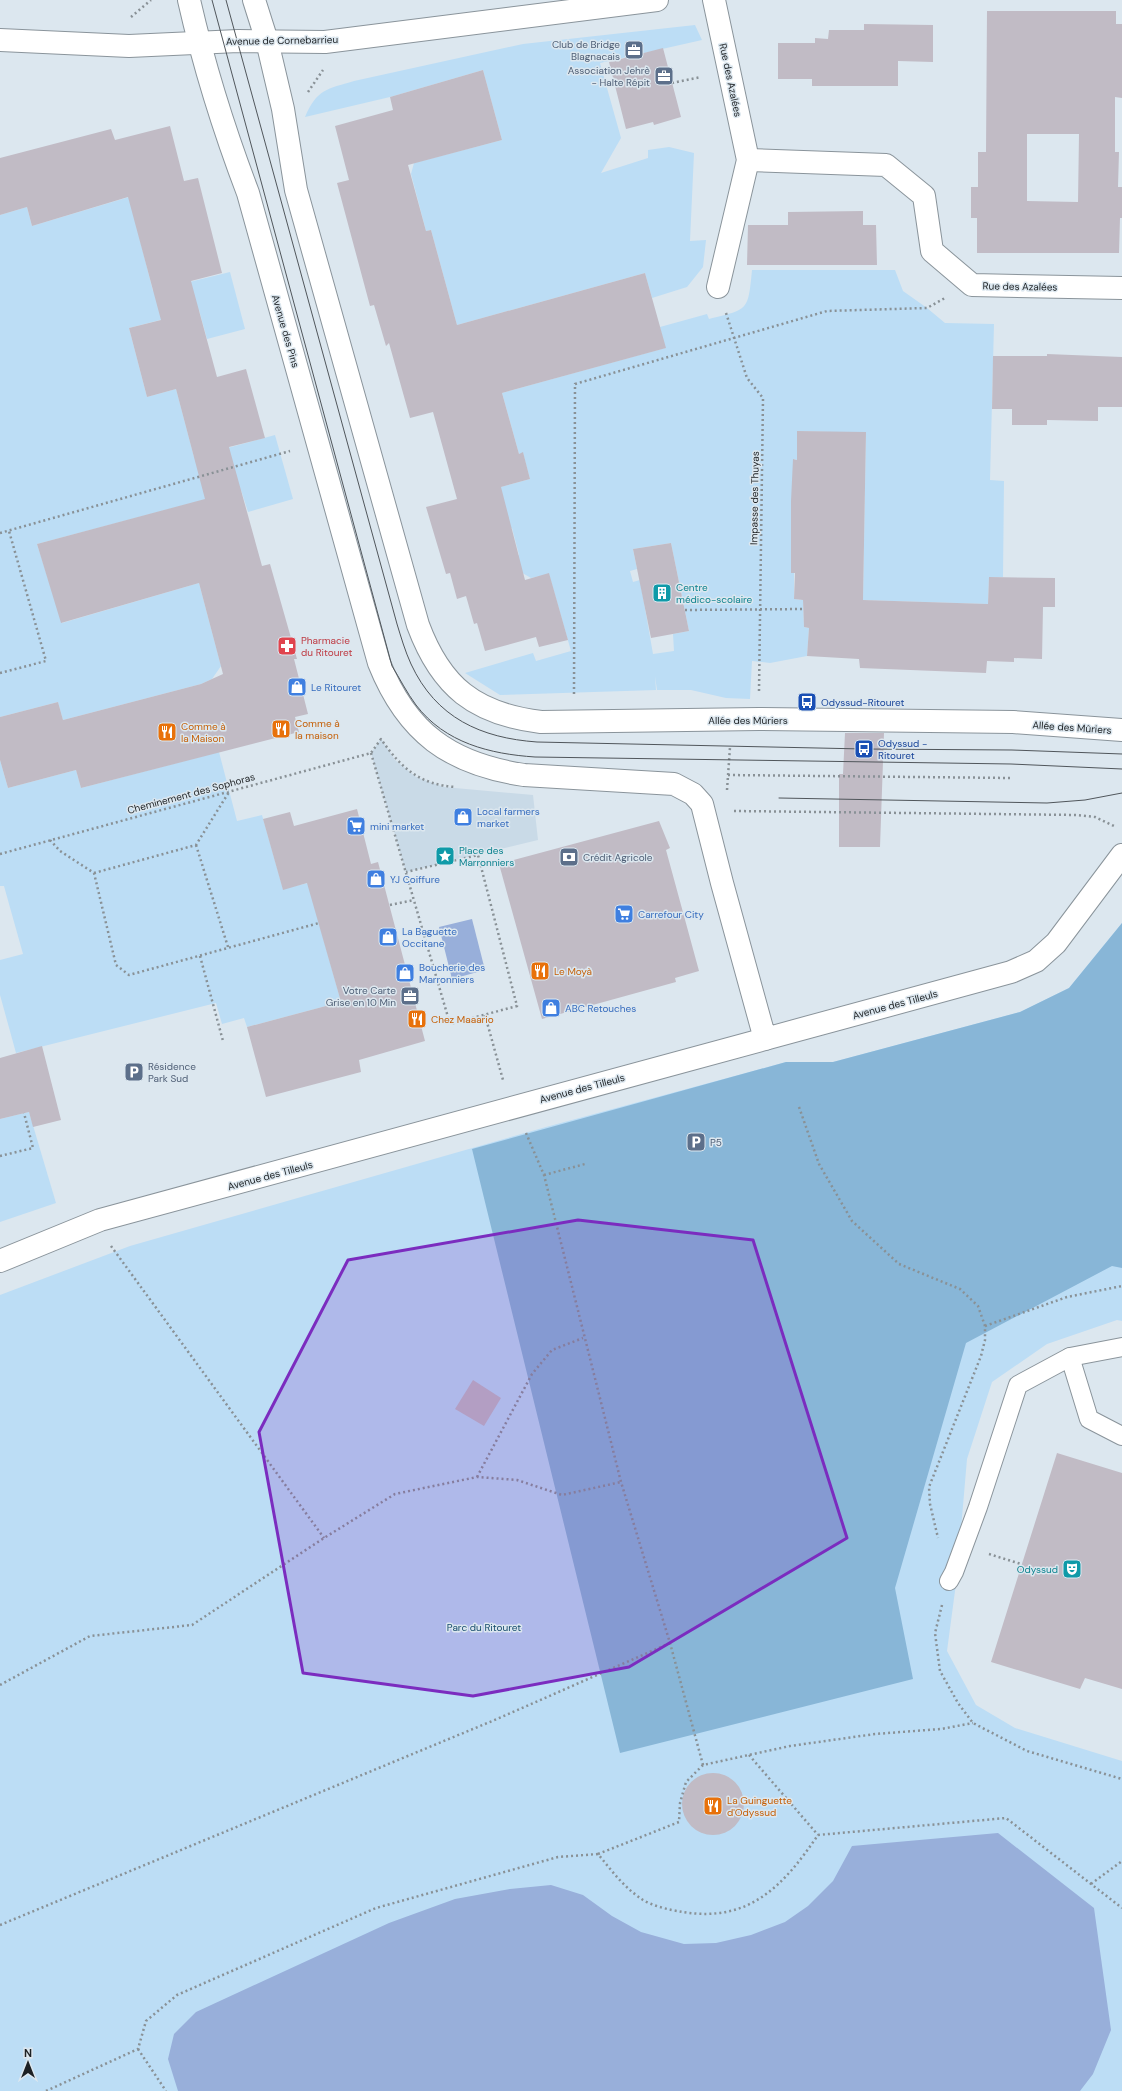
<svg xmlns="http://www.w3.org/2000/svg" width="1122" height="2091" font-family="'DM Sans',sans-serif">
<rect width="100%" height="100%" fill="#dce7ef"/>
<!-- built -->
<polygon fill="#c9dae7" points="381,739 395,760 416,777 444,787 533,795 538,840 406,872 371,753"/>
<!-- green -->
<g fill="#bcddf5" fill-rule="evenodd">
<path d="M 695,25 L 702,40 L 600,63 L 621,138 L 601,173 L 648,158 L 648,150 L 669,147 L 694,153 L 690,241 L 706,240 L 703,267 L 687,287 L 652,298 L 645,273 L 457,325 L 431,230 L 426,231 L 411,174 L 414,163 L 502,140 L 483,70 L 390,97 L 305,117 C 317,89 327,89 354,81 L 523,44 Z"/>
<polygon points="129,197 153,291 230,272 245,329 207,339 199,310 129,328 147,397 176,389 194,457 275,435 293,499 248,512 241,490 37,544 62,623 199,583 221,666 212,679 201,684 63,720 58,702 0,717 0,215 27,207 32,226"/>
<path d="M 752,270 L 895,270 L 903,291 L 927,308 L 945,323 L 994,324 L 990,480 L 1004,481 L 1003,577 L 989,577 L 988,604 L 863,600 L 866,433 L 797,431 L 797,460 L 794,459 L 794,599 L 803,600 L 804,627 L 809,628 L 807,656 L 770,663 L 752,661 L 750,699 L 726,698 L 691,690 L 657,690 L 655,676 L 656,690 L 500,695 L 465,673 L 533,653 L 536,661 L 571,651 L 549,574 L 531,578 L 519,571 L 515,557 L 519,555 L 512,528 L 508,529 L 497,488 L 530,479 L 523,453 L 519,454 L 502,393 L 665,348 L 660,327 L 707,314 L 709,319 C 749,309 748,311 752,270 ZM 671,543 L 689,631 L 673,634 L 674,651 L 653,654 L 640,580 L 633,582 L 630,571 L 637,569 L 633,549 Z"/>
<polygon points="219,752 237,821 262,815 283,889 308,883 341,1002 247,1027 244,1018 222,1024 216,1003 16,1053 0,995 0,960 23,954 4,886 0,886 0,760 8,788 76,770 81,788"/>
<polygon points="1122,923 1122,1321 1117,1320 1047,1344 992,1382 967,1459 957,1576 947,1651 976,1705 1015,1728 1122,1761 1122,2091 0,2091 0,1295 130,1246 546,1127 786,1062 833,1062 1020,1012 1069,988"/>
<polygon points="29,1112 56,1203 0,1222 0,1119"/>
</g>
<!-- forest -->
<polygon fill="#88b6d7" points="1122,923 1122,1268 1112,1266 966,1343 895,1588 913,1679 620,1753 472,1149 786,1062 833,1062 1020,1012 1069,988"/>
<!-- water -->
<g fill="#98afda">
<polygon points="472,919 485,970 452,979 439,927"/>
<polygon points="998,1833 1094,1908 1111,2030 1093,2074 1080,2091 178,2091 168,2059 174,2034 196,2012 389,1923 455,1899 510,1889 551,1885 583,1895 612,1916 641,1932 684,1944 716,1943 751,1935 785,1922 808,1906 833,1881 852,1846"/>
</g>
<!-- building -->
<g fill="#c1bbc5" fill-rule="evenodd">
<path d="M 987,11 L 1116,11 L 1116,24 L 1122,24 L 1122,98 L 1115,97 L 1115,152 L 1119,152 L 1118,187 L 1122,187 L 1122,218 L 1120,218 L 1119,253 L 977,253 L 977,218 L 971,218 L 971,187 L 978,187 L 978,152 L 986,152 ZM 1027,134 L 1079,134 L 1078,202 L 1027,201 Z"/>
<polygon points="864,24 933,25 933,62 898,61 898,86 812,86 812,79 778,79 778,43 815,43 815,38 828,39 829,30 864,30"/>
<polygon points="663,48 681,117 654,125 653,122 626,129 609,62"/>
<polygon points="483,70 502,140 408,165 426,231 431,230 457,325 645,273 666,348 502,393 519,454 523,452 530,479 501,487 525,580 549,573 568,640 539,647 536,637 485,651 477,623 474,624 466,596 457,599 450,573 446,574 426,507 457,499 433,412 410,418 389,343 386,346 374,305 370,306 337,183 349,180 335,126 393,110 390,97"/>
<polygon points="170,126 184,181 198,178 222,273 191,281 217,377 246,369 265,438 229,447 262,566 270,564 297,659 294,659 308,714 295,717 299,732 81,788 76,770 8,788 0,760 0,717 58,702 63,720 201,684 223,674 199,583 61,623 37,544 205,499 176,389 147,397 129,328 161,320 128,197 32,226 27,207 0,215 0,158 111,129 115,140"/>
<polygon points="863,211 863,225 876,225 877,265 747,265 748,225 788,225 788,212"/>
<polygon points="1047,354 1122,357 1122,407 1098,407 1098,421 1047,420 1047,425 1012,425 1012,409 992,409 993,356 1047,356"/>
<polygon points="797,431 866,432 863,600 988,604 989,577 1055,578 1055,607 1043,607 1042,659 1014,658 1014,662 987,661 986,673 860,668 859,659 807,656 809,628 804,627 803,600 794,599 795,573 791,573 791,501 793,459 797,460"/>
<polygon points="671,543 689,631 651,638 633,549"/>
<polygon points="845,733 884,733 880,847 839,847 839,774 843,774"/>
<polygon points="357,809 371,864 378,862 425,1041 359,1060 361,1072 266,1097 247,1027 341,1002 307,883 283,890 263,819 290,812 294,826"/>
<polygon points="659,821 670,848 666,850 699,971 675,978 676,982 542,1019 499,864"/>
<polygon points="42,1046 61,1120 33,1127 29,1112 0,1119 0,1058"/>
<polygon points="473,1380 501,1398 484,1426 455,1409"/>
<polygon points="1057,1453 1122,1473 1122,1689 1085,1678 1080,1689 991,1662"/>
<circle cx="713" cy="1804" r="31"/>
</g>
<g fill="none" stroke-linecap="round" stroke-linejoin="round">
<defs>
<g id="lane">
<polyline points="1070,1357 1089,1419 1122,1436"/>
<polyline points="949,1581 954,1572 978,1507 1018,1385 1070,1357 1122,1347"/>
</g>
<g id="street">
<polyline points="714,0 748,160 718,287"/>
<polyline points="748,160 886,165 924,196 932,251 972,285 1122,288"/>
<polyline points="0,1261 100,1220 765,1039"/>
</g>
<g id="secondary">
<path d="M 189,0 C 204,66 224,130 248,193 L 379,663 C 407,733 450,764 524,775 L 674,784 L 693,794 L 702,804 L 722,883 L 765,1039 L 1011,972 L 1036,961 L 1056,943 L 1122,855"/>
<path d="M 254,0 L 267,41 L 283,109 L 296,190 L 418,625 C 441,687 475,714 541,722 L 759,719 L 1013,722 L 1122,730"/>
<polyline points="0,40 129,46 238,41 325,42 657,0"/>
</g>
</defs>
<!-- lane casing -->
<use href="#lane" stroke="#8a949b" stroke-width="20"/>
<!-- street casing -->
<use href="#street" stroke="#8a949b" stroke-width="24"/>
<!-- secondary casing -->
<use href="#secondary" stroke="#8a949b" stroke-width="24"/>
<!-- path -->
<g stroke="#899196" stroke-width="2.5" stroke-dasharray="2 3" stroke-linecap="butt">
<polyline points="131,17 151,0"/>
<polyline points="672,83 701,77"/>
<polyline points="308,92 323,70"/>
<polyline points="726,313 747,378 763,398 759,691"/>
<polyline points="0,533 290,451"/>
<polyline points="685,610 804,609"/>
<polyline points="0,673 46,661 9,531"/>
<polyline points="574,694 575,384 827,311 927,308 945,298"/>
<polyline points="371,753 450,1024 517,1006 478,855 406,872"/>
<polyline points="728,775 1011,778"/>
<polyline points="727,790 730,747"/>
<polyline points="734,811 1077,815 1095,817 1116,827"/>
<polyline points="50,840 60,851 94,873 116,965 129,975 319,923"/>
<polyline points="196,845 228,947"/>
<path d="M 0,854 L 371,753 L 381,739 C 401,768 420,785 456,787"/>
<polyline points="94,873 196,845 229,792"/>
<polyline points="390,905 414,900"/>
<polyline points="200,956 223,1041"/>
<polyline points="485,1015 503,1080"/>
<polyline points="799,1107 819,1164 852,1221 899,1264 960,1289 978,1306 985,1326 985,1340 981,1356 929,1487 930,1504 938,1538"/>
<polyline points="526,1133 544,1175 621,1482 670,1643 703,1765"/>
<polyline points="0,1156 33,1148 24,1113"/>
<polyline points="544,1175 585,1164"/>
<polyline points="111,1246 324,1538"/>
<polyline points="985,1326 1067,1297 1122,1286"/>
<polyline points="477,1477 532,1374 552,1350 583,1338"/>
<polyline points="989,1554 1021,1564"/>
<polyline points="942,1605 935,1633 940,1671 958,1703 973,1723 1027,1751 1122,1779"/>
<polyline points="0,1685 90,1636 192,1625 324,1538 395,1494 477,1477 517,1480 562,1495 621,1482"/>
<polyline points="749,1755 818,1835"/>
<polyline points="598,1854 679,1822 680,1803 686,1782 703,1765 790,1746 875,1734 941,1729 973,1723"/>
<polyline points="1091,1884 1122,1861"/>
<polyline points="0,1925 497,1719 670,1643"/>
<polyline points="138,2049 166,2091"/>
<path d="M 46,2091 L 138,2049 L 146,2021 L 177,1995 L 376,1908 L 558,1857 L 598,1854 C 611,1870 623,1886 640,1898 C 651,1906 670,1910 683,1912 C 750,1923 784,1885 818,1835 L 1006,1818 L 1122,1908"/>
</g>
<!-- lane -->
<use href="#lane" stroke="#fff" stroke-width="18"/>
<!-- street -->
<use href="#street" stroke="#fff" stroke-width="22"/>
<!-- secondary -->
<use href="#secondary" stroke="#fff" stroke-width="22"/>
<!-- tram -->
<g stroke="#50565b" stroke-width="1">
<path d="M 212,0 L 392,666 C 400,679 407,693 416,705 C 445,743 490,754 535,757 L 1011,764 L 1122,769"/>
<path d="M 226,0 L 397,624 C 401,637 405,651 411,664 C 436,718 481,738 537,742 L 864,749 L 1012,750 L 1122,754"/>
<polyline points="779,798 1047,803 1085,800 1122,793"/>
</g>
</g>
<!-- marked area -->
<path fill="#7b2cbf" fill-opacity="0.2" stroke="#7b2cbf" stroke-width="3" stroke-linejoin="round" d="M 578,1220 L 753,1240 L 847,1538 L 629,1667 L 473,1696 L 303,1673 L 259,1432 L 348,1260 Z"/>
<!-- icons -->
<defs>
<symbol id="office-square" viewBox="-11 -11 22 22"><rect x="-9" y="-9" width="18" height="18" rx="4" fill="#5c6f8a" stroke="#dce7ef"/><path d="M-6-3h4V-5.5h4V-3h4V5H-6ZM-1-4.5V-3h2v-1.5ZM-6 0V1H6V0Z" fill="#fff"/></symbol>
<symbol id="building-square" viewBox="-11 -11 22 22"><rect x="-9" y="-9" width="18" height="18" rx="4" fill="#0f9aa8" stroke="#dce7ef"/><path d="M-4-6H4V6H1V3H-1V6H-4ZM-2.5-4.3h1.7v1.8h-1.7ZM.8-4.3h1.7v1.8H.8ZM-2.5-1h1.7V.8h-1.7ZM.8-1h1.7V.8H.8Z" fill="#fff"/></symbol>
<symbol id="pharmacy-square" viewBox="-11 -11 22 22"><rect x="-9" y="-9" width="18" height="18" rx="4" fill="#e0444e" stroke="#dce7ef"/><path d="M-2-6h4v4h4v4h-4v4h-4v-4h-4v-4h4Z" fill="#fff"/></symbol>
<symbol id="shop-square" viewBox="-11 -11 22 22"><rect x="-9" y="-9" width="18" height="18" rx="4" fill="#3f7fe0" stroke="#dce7ef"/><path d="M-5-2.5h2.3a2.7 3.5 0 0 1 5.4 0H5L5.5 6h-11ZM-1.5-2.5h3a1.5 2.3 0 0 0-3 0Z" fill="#fff"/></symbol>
<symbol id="bus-square" viewBox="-11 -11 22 22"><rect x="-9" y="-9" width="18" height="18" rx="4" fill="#1a4fb4" stroke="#dce7ef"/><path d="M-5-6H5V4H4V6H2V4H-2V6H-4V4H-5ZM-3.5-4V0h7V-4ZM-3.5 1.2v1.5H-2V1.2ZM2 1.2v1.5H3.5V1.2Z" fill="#fff"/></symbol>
<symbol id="restaurant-square" viewBox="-11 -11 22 22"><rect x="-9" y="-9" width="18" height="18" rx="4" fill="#e8710a" stroke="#dce7ef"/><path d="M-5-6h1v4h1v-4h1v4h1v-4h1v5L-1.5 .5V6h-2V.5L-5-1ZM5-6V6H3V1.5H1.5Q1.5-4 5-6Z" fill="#fff"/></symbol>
<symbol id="supermarket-square" viewBox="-11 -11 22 22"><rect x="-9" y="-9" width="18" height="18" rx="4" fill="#3f7fe0" stroke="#dce7ef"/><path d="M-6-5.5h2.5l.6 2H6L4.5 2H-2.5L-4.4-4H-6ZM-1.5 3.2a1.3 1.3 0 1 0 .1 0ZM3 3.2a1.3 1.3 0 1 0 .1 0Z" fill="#fff"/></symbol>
<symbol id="sight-square" viewBox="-11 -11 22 22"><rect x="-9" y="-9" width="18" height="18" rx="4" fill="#0f9aa8" stroke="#dce7ef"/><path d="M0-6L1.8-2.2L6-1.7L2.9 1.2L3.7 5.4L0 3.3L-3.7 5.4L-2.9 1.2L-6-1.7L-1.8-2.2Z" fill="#fff"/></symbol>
<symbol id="bank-square" viewBox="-11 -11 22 22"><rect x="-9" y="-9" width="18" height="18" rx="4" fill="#5c6f8a" stroke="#dce7ef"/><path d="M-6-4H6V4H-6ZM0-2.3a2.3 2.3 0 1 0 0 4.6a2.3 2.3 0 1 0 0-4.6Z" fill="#fff"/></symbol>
<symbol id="parking-square" viewBox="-11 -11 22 22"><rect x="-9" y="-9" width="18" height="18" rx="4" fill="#5c6f8a" stroke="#dce7ef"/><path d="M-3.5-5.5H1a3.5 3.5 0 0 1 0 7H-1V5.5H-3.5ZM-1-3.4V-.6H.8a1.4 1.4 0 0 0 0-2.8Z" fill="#fff"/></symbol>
<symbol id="theatre-square" viewBox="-11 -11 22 22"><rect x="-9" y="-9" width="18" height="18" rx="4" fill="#0f9aa8" stroke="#dce7ef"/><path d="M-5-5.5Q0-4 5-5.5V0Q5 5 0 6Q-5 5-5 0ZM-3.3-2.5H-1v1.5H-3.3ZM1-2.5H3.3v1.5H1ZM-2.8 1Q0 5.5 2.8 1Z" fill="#fff"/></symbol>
</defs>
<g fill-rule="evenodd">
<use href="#office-square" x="623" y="39" width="22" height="22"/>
<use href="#office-square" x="653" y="65" width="22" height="22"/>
<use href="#building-square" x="651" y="582" width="22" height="22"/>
<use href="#pharmacy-square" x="276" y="635" width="22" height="22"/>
<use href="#shop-square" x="286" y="676" width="22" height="22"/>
<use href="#bus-square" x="796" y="691" width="22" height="22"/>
<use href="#restaurant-square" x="270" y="718" width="22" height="22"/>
<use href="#restaurant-square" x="156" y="721" width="22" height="22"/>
<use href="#bus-square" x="853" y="738" width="22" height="22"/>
<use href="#shop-square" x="452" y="806" width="22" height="22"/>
<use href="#supermarket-square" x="345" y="815" width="22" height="22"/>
<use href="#sight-square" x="434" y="845" width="22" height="22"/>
<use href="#bank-square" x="558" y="846" width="22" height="22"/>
<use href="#shop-square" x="365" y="868" width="22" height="22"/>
<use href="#supermarket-square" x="613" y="903" width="22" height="22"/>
<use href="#shop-square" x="377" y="926" width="22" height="22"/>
<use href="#restaurant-square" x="529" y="960" width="22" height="22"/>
<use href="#shop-square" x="394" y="962" width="22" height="22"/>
<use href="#office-square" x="399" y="985" width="22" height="22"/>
<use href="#shop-square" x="540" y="997" width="22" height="22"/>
<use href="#restaurant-square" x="406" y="1008" width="22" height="22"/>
<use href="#parking-square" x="123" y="1061" width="22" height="22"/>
<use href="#parking-square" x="685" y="1131" width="22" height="22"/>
<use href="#theatre-square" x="1061" y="1558" width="22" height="22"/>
<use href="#restaurant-square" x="702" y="1795" width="22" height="22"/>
</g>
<g text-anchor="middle" stroke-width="3" stroke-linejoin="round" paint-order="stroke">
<!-- street labels -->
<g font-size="10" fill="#1d2124" stroke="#dce7ef">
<text transform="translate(282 40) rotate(-1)" y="4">Avenue de Cornebarrieu</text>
<text transform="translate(731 80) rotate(78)" y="4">Rue des Azalées</text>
<text transform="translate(1020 286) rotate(1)" y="4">Rue des Azalées</text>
<text transform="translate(286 331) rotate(74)" y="4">Avenue des Pins</text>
<text transform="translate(754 498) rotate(-89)" y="4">Impasse des Thuyas</text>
<text x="748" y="724">Allée des Mûriers</text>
<text transform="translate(1072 727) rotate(4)" y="4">Allée des Mûriers</text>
<text transform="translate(191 793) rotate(-15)" y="4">Cheminement des Sophoras</text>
<text transform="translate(895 1004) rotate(-15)" y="4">Avenue des Tilleuls</text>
<text transform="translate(582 1088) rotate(-15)" y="4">Avenue des Tilleuls</text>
<text transform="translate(270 1175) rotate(-15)" y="4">Avenue des Tilleuls</text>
</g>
<!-- service labels -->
<g font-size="10" fill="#4e5e75" stroke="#dce7ef" text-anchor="end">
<text x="620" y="48">Club de Bridge<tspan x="620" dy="12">Blagnacais</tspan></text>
<text x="650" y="74">Association Jehrè<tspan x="650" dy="12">- Halte Répit</tspan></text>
<text x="583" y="861" text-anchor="start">Crédit Agricole</text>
<text x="396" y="994">Votre Carte<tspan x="396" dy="12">Grise en 10 Min</tspan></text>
<text x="148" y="1070" text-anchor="start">Résidence<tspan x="148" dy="12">Park Sud</tspan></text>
<text x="710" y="1146" text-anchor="start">P5</text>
</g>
<!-- culture labels -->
<g font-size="10" fill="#0d838f" stroke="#dce7ef" text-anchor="start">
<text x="676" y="591">Centre<tspan x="676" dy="12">médico-scolaire</tspan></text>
<text x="459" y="854">Place des<tspan x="459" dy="12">Marronniers</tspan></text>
<text x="1058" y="1573" text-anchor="end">Odyssud</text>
</g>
<!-- health labels -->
<g font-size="10" fill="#be3a42" stroke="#dce7ef" text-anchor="start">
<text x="301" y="644">Pharmacie<tspan x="301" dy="12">du Ritouret</tspan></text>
</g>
<!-- shop labels -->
<g font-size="10" fill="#366cbe" stroke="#dce7ef" text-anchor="start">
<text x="311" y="691">Le Ritouret</text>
<text x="477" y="815">Local farmers<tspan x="477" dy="12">market</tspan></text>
<text x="370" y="830">mini market</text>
<text x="390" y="883">YJ Coiffure</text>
<text x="638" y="918">Carrefour City</text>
<text x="402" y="935">La Baguette<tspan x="402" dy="12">Occitane</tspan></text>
<text x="419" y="971">Boucherie des<tspan x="419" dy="12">Marronniers</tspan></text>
<text x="565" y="1012">ABC Retouches</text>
</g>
<!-- transit labels -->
<g font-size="10" fill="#164399" stroke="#dce7ef" text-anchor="start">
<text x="821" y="706">Odyssud-Ritouret</text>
<text x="878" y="747">Odyssud -<tspan x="878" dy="12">Ritouret</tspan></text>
</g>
<!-- food labels -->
<g font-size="10" fill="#c56008" stroke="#dce7ef" text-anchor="start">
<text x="295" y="727">Comme à<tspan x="295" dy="12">la maison</tspan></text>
<text x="181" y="730">Comme à<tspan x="181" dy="12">la Maison</tspan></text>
<text x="554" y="975">Le Moyà</text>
<text x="431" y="1023">Chez Maaario</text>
<text x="727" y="1804">La Guinguette<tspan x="727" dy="12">d'Odyssud</tspan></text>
</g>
<!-- park labels -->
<g font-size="10" fill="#154b6c" stroke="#dce7ef">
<text x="484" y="1631">Parc du Ritouret</text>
</g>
</g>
<!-- north arrow -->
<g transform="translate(28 2063)" stroke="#dce7ef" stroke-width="3" paint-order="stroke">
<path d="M0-3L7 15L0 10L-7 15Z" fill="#1d2124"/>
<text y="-6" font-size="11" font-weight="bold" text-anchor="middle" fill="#1d2124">N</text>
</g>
</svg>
